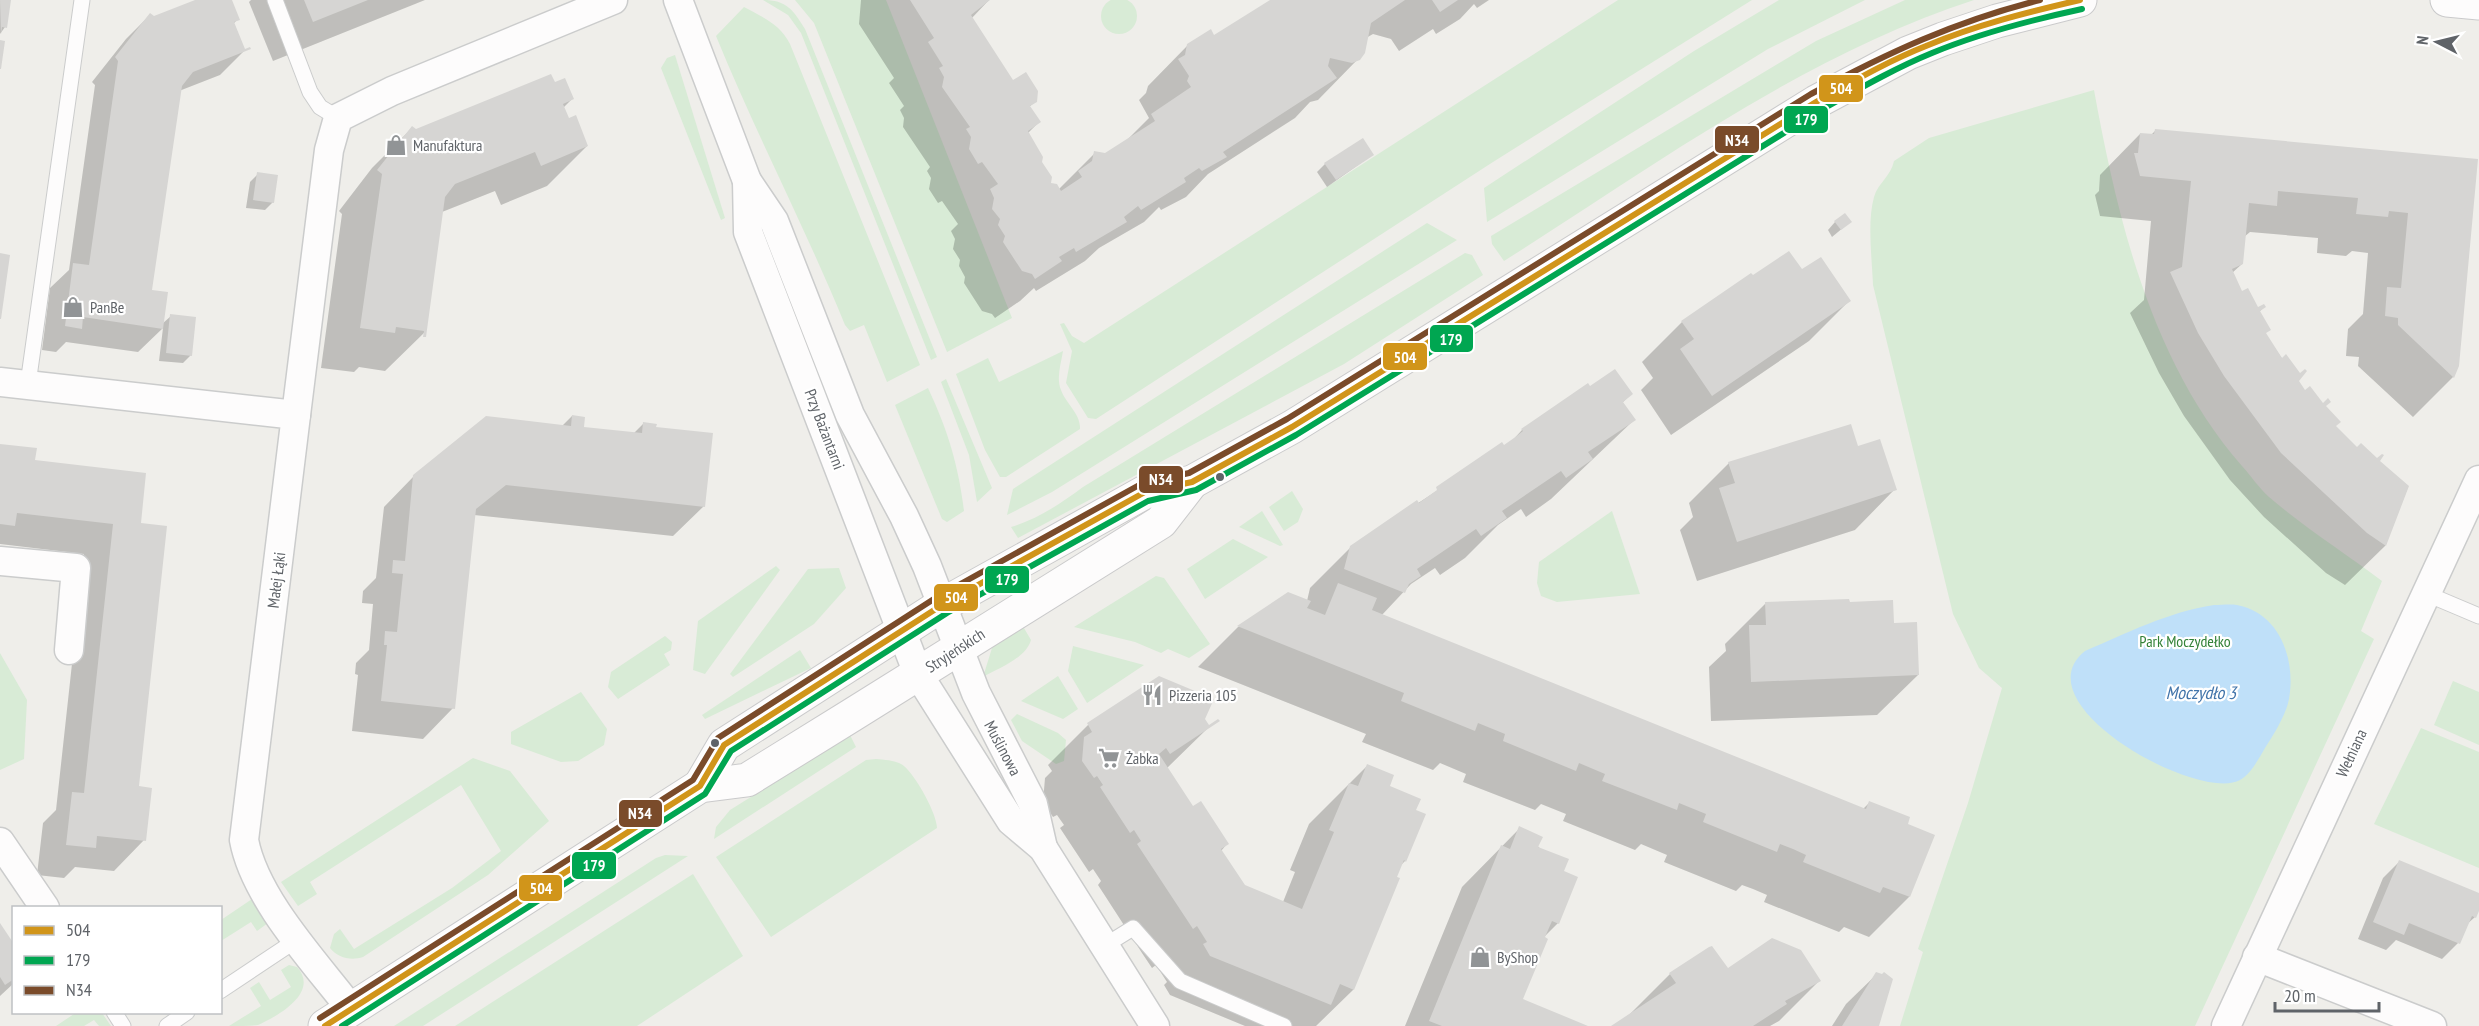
<svg xmlns="http://www.w3.org/2000/svg" width="2479" height="1026" font-family="'PT Sans Narrow',sans-serif">
<rect width="100%" height="100%" fill="#efeeea"/>
<!-- green -->
<g fill="#d8ebd6">
<circle cx="1119" cy="16" r="18"/>
<path d="M 763,0 C 787,0 793,10 805,29 L 937,357 L 931,360 L 801,33 L 788,15 Z"/>
<polygon points="795,0 886,0 1012,318 947,352 814,23"/>
<polygon points="1618,0 1752,0 1493,162 1096,419 1088,418 1066,383 1072,351 1060,324 1064,323 1072,336 1084,343"/>
<polygon points="1779,0 1865,0 1768,49 1487,222 1484,188 1694,51"/>
<path d="M 1905,0 L 1974,0 C 1803,56 1655,165 1504,261 L 1492,244 L 1491,236 L 1816,41 Z"/>
<path d="M 744,7 C 764,18 780,24 790,44 L 920,365 L 887,382 L 864,325 L 850,331 L 845,325 C 805,227 756,134 716,36 Z"/>
<polygon points="675,55 725,218 721,220 661,68 667,58"/>
<path d="M 2094,90 C 2118,222 2152,363 2242,466 C 2251,476 2259,488 2269,497 C 2304,527 2345,553 2382,581 L 2361,631 L 2374,639 L 2195,1026 L 1900,1026 L 1923,952 L 1918,949 L 1968,803 L 2002,688 L 1979,668 L 1953,614 L 1873,285 C 1872,259 1867,222 1874,197 C 1878,183 1891,176 1894,161 L 1929,138 Z"/>
<polygon points="1427,223 1457,240 1052,492 1007,515 1013,489"/>
<path d="M 1465,253 L 1472,255 L 1483,275 L 1344,364 L 1018,538 L 1011,527 C 1038,519 1060,504 1083,487 Z"/>
<path d="M 1063,351 C 1061,364 1056,378 1061,390 C 1066,404 1081,414 1080,429 L 1006,477 L 1000,477 L 985,450 L 956,374 L 988,358 L 999,382 Z"/>
<polygon points="946,379 992,488 977,502 969,455 941,382"/>
<path d="M 928,388 C 948,431 958,464 964,511 L 947,522 L 942,519 L 895,405 Z"/>
<polygon points="1292,491 1303,509 1298,522 1284,531 1269,507"/>
<polygon points="1262,511 1283,545 1280,546 1239,527"/>
<polygon points="1612,511 1640,594 1557,602 1541,596 1537,583 1539,562"/>
<polygon points="1233,539 1268,557 1205,599 1187,569"/>
<polygon points="776,566 780,570 705,674 693,670 698,621"/>
<polygon points="839,568 846,588 814,624 733,677 730,674 808,569"/>
<polygon points="1156,576 1164,578 1210,644 1189,658 1168,649 1161,653 1135,642 1074,627"/>
<path d="M 1021,623 L 1031,640 C 1026,658 999,668 983,677 L 992,648 Z"/>
<polygon points="665,636 672,642 671,650 664,654 670,665 618,699 608,687 611,672"/>
<polygon points="1073,646 1144,665 1087,703 1068,671"/>
<polygon points="800,650 811,668 705,719 702,715"/>
<polygon points="0,653 27,700 24,759 0,770"/>
<polygon points="1058,676 1078,709 1063,719 1021,701"/>
<polygon points="2453,681 2479,692 2479,745 2434,725"/>
<polygon points="581,692 607,729 604,745 578,761 561,762 511,744 511,732"/>
<polygon points="1017,714 1058,733 1066,740 1064,761 1056,764 1022,741 1011,720"/>
<polygon points="2421,728 2479,752 2479,868 2374,824"/>
<polygon points="850,735 856,747 714,839 716,827 730,810"/>
<path d="M 473,758 L 510,771 L 549,821 L 488,875 L 363,957 C 351,961 338,958 330,948 L 334,934 L 340,929 L 354,949 L 452,888 L 501,851 L 461,785 L 310,882 L 317,894 L 298,906 L 281,882 Z"/>
<path d="M 876,759 C 885,760 897,760 904,766 C 916,776 937,814 937,828 L 771,937 L 716,857 L 866,760 Z"/>
<polygon points="665,855 688,856 423,1026 394,1026 656,858"/>
<polygon points="693,874 743,956 637,1026 455,1026"/>
<polygon points="252,899 268,923 257,931 251,922 221,941 221,920"/>
<path d="M 289,965 L 297,967 C 320,992 278,1016 258,1025 C 250,1026 238,1026 229,1026 L 261,1006 L 250,988 L 259,982 L 270,1000 L 291,987 L 281,970 Z"/>
<polygon points="77,1012 102,1013 111,1026 99,1026 94,1020 84,1026 56,1026"/>
</g>
<!-- water -->
<path fill="#bfe0f9" d="M 2214,605 C 2221,605 2230,604 2237,605 C 2280,613 2296,660 2289,699 C 2286,715 2274,734 2265,748 C 2259,758 2251,774 2240,780 C 2199,803 2019,704 2085,651 C 2127,633 2168,612 2214,605 Z"/>
<!-- shadow -->
<g fill="#0003">
<polygon points="0,0 9,0 5,27 0,34"/>
<polygon points="199,0 230,0 238,19 233,24 244,51 220,75 179,91 150,291 162,324 171,316 191,355 183,363 159,361 163,328 138,352 66,342 56,352 42,350 50,288 69,270 95,85 92,82 126,39 150,15 153,18"/>
<polygon points="251,0 425,0 273,61 249,2"/>
<polygon points="861,0 989,0 971,19 1012,82 1035,102 1029,107 1039,122 1028,133 1049,184 1059,189 1095,153 1105,155 1125,142 1149,118 1139,100 1146,93 1148,86 1188,45 1214,37 1273,0 1489,0 1477,8 1474,4 1460,19 1436,34 1433,29 1399,51 1391,39 1373,34 1366,38 1358,59 1318,100 1310,102 1295,118 1208,174 1186,197 1161,210 1159,207 1144,222 1099,248 1085,261 1036,291 1034,288 1020,301 995,318 992,314 982,311 964,283 965,277 959,266 960,260 953,249 955,239 951,231 958,224 942,201 938,203 929,189 931,178 927,171 930,167 903,127 904,118 900,110 904,106 889,83 894,78 859,24"/>
<polygon points="554,84 572,99 563,108 568,120 587,146 547,186 501,205 495,191 442,212 426,331 385,371 359,367 354,372 321,368 342,214 339,211 372,168 412,128 416,131"/>
<polygon points="2155,131 2476,161 2458,366 2453,377 2413,417 2358,366 2359,357 2346,356 2348,329 2363,314 2368,253 2352,251 2346,256 2317,253 2318,238 2250,232 2244,237 2242,264 2232,273 2242,293 2257,309 2264,307 2259,312 2265,334 2305,392 2324,406 2334,426 2356,449 2408,487 2385,546 2345,585 2326,573 2264,517 2230,480 2184,416 2159,373 2130,313 2144,300 2151,221 2100,216 2095,195 2099,191 2100,175 2140,134 2151,135"/>
<polygon points="1372,155 1327,187 1317,172 1325,164"/>
<polygon points="258,174 273,202 265,210 246,208 250,182"/>
<polygon points="1835,222 1850,222 1832,237 1828,230"/>
<polygon points="1801,271 1849,301 1809,341 1671,435 1641,390 1653,378 1642,362 1682,322"/>
<polygon points="1587,385 1589,388 1631,394 1622,403 1634,420 1551,499 1526,517 1521,509 1498,525 1465,558 1440,575 1435,568 1411,584 1381,616 1863,809 1869,803 1906,825 1933,835 1909,897 1869,937 1844,927 1839,932 1764,902 1767,895 1753,889 1742,885 1736,891 1664,862 1667,855 1641,844 1635,850 1563,821 1566,814 1541,804 1535,810 1463,782 1466,774 1440,763 1433,770 1362,742 1366,734 1198,667 1238,627 1288,593 1307,601 1310,588 1351,547 1510,443 1522,430"/>
<polygon points="572,416 583,428 633,434 643,424 655,428 704,506 673,536 474,515 453,708 423,739 352,731 358,675 355,674 356,663 369,650 373,604 362,603 363,591 376,578 384,507 414,476 562,426"/>
<polygon points="0,446 33,462 140,524 138,787 144,840 114,871 75,867 64,878 37,875 43,823 56,810 84,554 0,544"/>
<polygon points="1857,448 1895,489 1855,530 1697,581 1680,530 1693,517 1689,503 1729,463"/>
<polygon points="1765,604 1893,624 1918,675 1877,715 1711,721 1709,667 1726,651 1725,644"/>
<polygon points="1204,719 1209,727 1166,769 1193,809 1227,844 1221,851 1244,886 1283,902 1295,872 1290,870 1309,824 1367,766 1414,811 1405,861 1400,866 1395,877 1398,878 1353,990 1316,1026 1245,1026 1170,995 1164,985 1167,982 1156,965 1152,968 1142,953 1098,885 1101,881 1093,869 1089,872 1060,828 1064,825 1057,815 1053,817 1043,802 1045,778 1052,771 1048,765 1088,725"/>
<polygon points="1520,828 1562,871 1558,923 1543,938 1521,1000 1584,1026 1405,1026 1462,887"/>
<polygon points="2399,862 2479,896 2479,908 2475,917 2466,925 2458,943 2442,959 2396,940 2386,950 2358,939 2383,878"/>
<polygon points="0,925 14,946 14,983 0,996"/>
<polygon points="1727,970 1819,981 1779,1021 1770,1026 1614,1026 1630,1014 1670,974"/>
<polygon points="1877,974 1878,1026 1832,1026 1846,1004"/>
</g>
<!-- building -->
<g fill="#d6d5d3">
<polygon points="0,0 11,0 7,28 2,27 1,34"/>
<polygon points="195,0 232,0 240,20 234,22 245,49 250,47 251,49 193,72 182,86 152,290 168,292 163,329 83,317 82,329 65,326 73,263 89,265 118,61 115,57 150,13 154,16"/>
<polygon points="304,0 368,0 313,22"/>
<polygon points="910,0 990,0 971,15 1013,80 1026,72 1038,91 1037,102 1030,106 1041,122 1028,131 1043,157 1042,162 1052,177 1051,183 1057,184 1061,191 1082,177 1078,171 1092,161 1094,151 1105,153 1155,121 1151,114 1191,87 1187,81 1189,76 1178,59 1185,55 1187,44 1211,29 1214,35 1270,0 1405,0 1371,23 1365,53 1360,60 1352,63 1330,58 1328,66 1337,78 1223,152 1227,157 1202,171 1199,168 1184,178 1186,182 1141,210 1138,206 1124,217 1127,222 1076,252 1074,248 1059,257 1062,261 1035,279 1032,274 1022,271 1003,242 1005,236 998,225 1000,219 992,209 994,198 990,189 998,184 982,162 978,164 969,149 971,137 966,129 970,127 942,87 944,77 939,68 943,66 928,42 934,38"/>
<polygon points="1432,0 1458,0 1440,12"/>
<polygon points="0,40 5,41 1,69 0,69"/>
<polygon points="551,74 555,82 565,78 574,99 563,104 569,118 576,115 588,146 541,166 535,152 455,184 445,197 426,337 423,337 424,331 396,327 395,333 360,328 382,174 377,170 412,126 416,129"/>
<polygon points="2155,129 2478,159 2459,366 2454,378 2398,325 2398,318 2385,316 2387,287 2401,288 2408,213 2389,211 2388,217 2356,214 2358,198 2278,191 2277,206 2249,203 2243,264 2232,269 2242,291 2248,288 2258,307 2264,304 2266,307 2260,311 2271,330 2266,333 2282,358 2286,354 2300,373 2305,369 2307,371 2299,381 2305,390 2310,386 2323,403 2328,398 2331,402 2326,406 2341,422 2336,426 2357,447 2361,443 2377,458 2382,454 2384,455 2380,461 2409,486 2386,546 2367,533 2281,453 2224,376 2198,333 2170,272 2182,267 2191,181 2140,176 2134,153 2138,153 2140,133 2154,134"/>
<polygon points="1363,138 1374,155 1336,180 1324,163"/>
<polygon points="257,172 278,175 274,203 253,200"/>
<polygon points="1845,213 1852,222 1841,230 1834,221"/>
<polygon points="1789,251 1802,269 1821,257 1851,301 1712,396 1680,349 1694,339 1681,321 1751,273 1753,275"/>
<polygon points="0,253 10,255 1,319 0,319"/>
<polygon points="170,314 196,317 192,356 166,353"/>
<polygon points="1615,369 1633,394 1623,402 1636,420 1588,452 1593,459 1566,478 1561,471 1502,511 1507,518 1481,536 1476,529 1417,569 1421,576 1409,584 1405,593 1344,569 1350,546 1417,500 1419,503 1437,490 1436,487 1502,442 1504,445 1514,438 1523,431 1521,429 1588,383 1590,386"/>
<polygon points="572,415 585,417 584,427 642,433 643,422 657,424 656,427 713,433 705,507 506,485 476,509 455,709 381,701 387,645 384,645 385,631 397,632 403,574 392,573 393,560 405,561 413,475 486,416 571,426"/>
<polygon points="1851,424 1858,446 1880,439 1897,490 1737,542 1719,488 1735,483 1728,462"/>
<polygon points="0,444 37,448 35,460 146,473 141,523 167,526 139,786 152,788 146,841 97,836 96,848 66,845 72,792 84,793 113,524 17,513 15,526 0,524"/>
<polygon points="1338,583 1377,598 1372,610 1866,809 1869,801 1910,817 1908,824 1935,835 1910,897 1883,887 1880,893 1803,862 1806,855 1793,849 1780,844 1777,852 1703,822 1706,814 1679,803 1677,810 1602,781 1605,774 1579,763 1576,771 1503,741 1505,734 1478,723 1475,731 1401,701 1404,693 1237,626 1288,592 1311,601 1307,608 1325,615"/>
<polygon points="1849,599 1850,602 1893,600 1894,623 1917,622 1919,675 1751,682 1749,625 1766,625 1765,602"/>
<polygon points="1159,676 1214,699 1205,719 1209,725 1218,719 1220,721 1170,754 1166,748 1159,754 1193,806 1201,801 1229,844 1221,849 1245,885 1302,909 1334,832 1329,830 1349,783 1358,786 1367,764 1394,775 1390,786 1421,799 1416,810 1426,814 1406,862 1404,860 1397,877 1400,878 1354,990 1340,984 1331,1005 1210,956 1203,944 1207,942 1197,926 1193,929 1137,844 1141,841 1134,830 1130,833 1100,787 1103,785 1097,776 1094,778 1082,761 1084,737 1092,732 1087,723"/>
<polygon points="1519,826 1543,837 1538,847 1569,859 1564,871 1578,877 1559,924 1552,921 1545,937 1548,939 1523,999 1588,1026 1442,1026 1429,1021 1501,845 1510,849"/>
<polygon points="2399,860 2479,893 2479,911 2476,918 2472,916 2460,944 2409,923 2404,935 2373,922"/>
<polygon points="0,923 14,944 14,979 5,985 0,977"/>
<polygon points="1772,938 1801,950 1821,981 1785,1001 1787,1004 1753,1026 1611,1026 1676,983 1669,973 1709,947 1712,946 1728,968"/>
<polygon points="1876,972 1882,974 1884,972 1893,979 1879,1026 1842,1026"/>
</g>
<g fill="none" stroke-linecap="round" stroke-linejoin="round">
<defs>
<g id="lane">
<polyline points="275,0 310,92 320,107 338,118"/>
<polyline points="28,384 82,0"/>
<polyline points="2427,594 2479,616"/>
<polyline points="1104,946 1133,928 1180,981 1284,1026"/>
<polyline points="220,991 298,939"/>
<polyline points="114,1012 123,1026"/>
<polyline points="167,1026 187,1012"/>
</g>
<g id="street">
<polyline points="678,0 747,181 774,221 850,415 904,516 927,566 976,693 1033,804 1043,848"/>
<polyline points="747,181 748,232 918,674 1011,821 1043,848 1155,1026"/>
<path d="M 0,382 L 296,415 L 244,840 C 255,899 315,962 351,1009"/>
<polyline points="296,415 329,150 338,118 392,91 613,0"/>
<polyline points="0,561 76,568 69,650"/>
<polyline points="0,842 45,908"/>
<polyline points="2257,957 2432,1026"/>
<polyline points="2226,1026 2479,480"/>
</g>
<g id="secondary">
<polyline points="2447,0 2479,3"/>
<polyline points="700,786 724,745 942,605 1145,492 1192,482 1292,427 1816,102 1908,53 1943,39 1997,21 2080,0"/>
<polyline points="325,1026 700,786 747,780 852,715 1161,522 1192,482"/>
</g>
</defs>
<!-- lane casing -->
<use href="#lane" stroke="#cbcccc" stroke-width="17"/>
<!-- street casing -->
<use href="#street" stroke="#cbcccc" stroke-width="31"/>
<!-- secondary casing -->
<use href="#secondary" stroke="#cacacb" stroke-width="35"/>
<!-- lane -->
<use href="#lane" stroke="#fdfcfc" stroke-width="15"/>
<!-- street -->
<use href="#street" stroke="#fdfcfc" stroke-width="28"/>
<!-- secondary -->
<use href="#secondary" stroke="#fdfcfc" stroke-width="33"/>
<defs>
<path id="bus-1" d="M 325,1026 L 700,786 L 724,745 L 942,605 L 1145,492 L 1192,482 L 1292,427 L 1816,102 C 1852,82 1888,61 1926,46 C 1976,25 2028,12 2080,0"/>
<path id="bus-2" d="M 342,1026 L 705,794 L 731,751 L 947,613 L 1148,501 L 1196,490 L 1296,435 L 1821,110 C 1857,90 1893,69 1932,53 C 1980,33 2031,20 2082,9"/>
<path id="bus-3" d="M 320,1018 L 693,780 L 718,738 L 937,597 L 1141,484 L 1189,473 L 1287,419 L 1811,94 C 1887,53 1956,21 2040,0"/>
</defs>
<!-- bus-1 casing -->
<use href="#bus-1" stroke="#fff" stroke-width="10"/>
<!-- bus-2 casing -->
<use href="#bus-2" stroke="#fff" stroke-width="10"/>
<!-- bus-3 casing -->
<use href="#bus-3" stroke="#fff" stroke-width="10"/>
<!-- bus-1 -->
<use href="#bus-1" stroke="#d1951a" stroke-width="6"/>
<!-- bus-2 -->
<use href="#bus-2" stroke="#00a651" stroke-width="6"/>
<!-- bus-3 -->
<use href="#bus-3" stroke="#7a4b2a" stroke-width="6"/>
</g>
<!-- icons -->
<defs>
<symbol id="shop-bare" viewBox="-9 -9 18 18"><path d="M-5-2.5h2.3a2.7 3.5 0 0 1 5.4 0H5L5.5 6h-11ZM-1.5-2.5h3a1.5 2.3 0 0 0-3 0Z" fill="#919496" stroke="#fff" stroke-width="2.5" paint-order="stroke"/></symbol>
<symbol id="restaurant-bare" viewBox="-9 -9 18 18"><path d="M-5-6h1v4h1v-4h1v4h1v-4h1v5L-1.5 .5V6h-2V.5L-5-1ZM5-6V6H3V1.5H1.5Q1.5-4 5-6Z" fill="#919496" stroke="#fff" stroke-width="2.5" paint-order="stroke"/></symbol>
<symbol id="supermarket-bare" viewBox="-9 -9 18 18"><path d="M-6-5.5h2.5l.6 2H6L4.5 2H-2.5L-4.4-4H-6ZM-1.5 3.2a1.3 1.3 0 1 0 .1 0ZM3 3.2a1.3 1.3 0 1 0 .1 0Z" fill="#919496" stroke="#fff" stroke-width="2.5" paint-order="stroke"/></symbol>
</defs>
<g fill-rule="evenodd">
<use href="#shop-bare" x="381" y="130" width="30" height="30"/>
<use href="#shop-bare" x="58" y="292" width="30" height="30"/>
<use href="#restaurant-bare" x="1137" y="680" width="30" height="30"/>
<use href="#supermarket-bare" x="1094" y="743" width="30" height="30"/>
<use href="#shop-bare" x="1465" y="942" width="30" height="30"/>
</g>
<!-- markers -->
<g fill="#5f6368" stroke="#fff" stroke-width="2">
<circle cx="1220" cy="477" r="5"/>
<circle cx="715" cy="743" r="5"/>
</g>
<g text-anchor="middle" stroke-width="4.5" stroke-linejoin="round" paint-order="stroke">
<!-- poi labels -->
<g font-size="16" fill="#5f6368" stroke="#fff" text-anchor="start">
<text x="413" y="151">Manufaktura</text>
<text x="90" y="313">PanBe</text>
<text x="1169" y="701">Pizzeria 105</text>
<text x="1126" y="764">Żabka</text>
<text x="1497" y="963">ByShop</text>
</g>
<!-- street labels -->
<g font-size="16" fill="#5f6368" stroke="#fff">
<text transform="translate(825 429) rotate(69)" y="6">Przy Bażantarni</text>
<text transform="translate(276 580) rotate(-83)" y="6">Małej Łąki</text>
<text transform="translate(955 650) rotate(-33)" y="6">Stryjeńskich</text>
<text transform="translate(1003 748) rotate(62)" y="6">Muślinowa</text>
<text transform="translate(2351 753) rotate(-65)" y="6">Wełniana</text>
</g>
<!-- park labels -->
<g font-size="16" fill="#348238" stroke="#fff">
<text x="2185" y="647">Park Moczydełko</text>
</g>
<!-- water labels -->
<g font-size="18" font-style="italic" fill="#4174aa" stroke="#fff">
<text x="2201" y="699">Moczydło 3</text>
</g>
</g>
<g stroke="#fff" stroke-width="2">
<rect x="1818" y="74" width="46" height="29" rx="6" fill="#d1951a"/>
<rect x="1783" y="105" width="46" height="29" rx="6" fill="#00a651"/>
<rect x="1714" y="125" width="46" height="29" rx="6" fill="#7a4b2a"/>
<rect x="1429" y="324" width="45" height="29" rx="6" fill="#00a651"/>
<rect x="1382" y="342" width="46" height="29" rx="6" fill="#d1951a"/>
<rect x="1138" y="465" width="46" height="29" rx="6" fill="#7a4b2a"/>
<rect x="984" y="565" width="46" height="29" rx="6" fill="#00a651"/>
<rect x="933" y="583" width="46" height="29" rx="6" fill="#d1951a"/>
<rect x="618" y="799" width="45" height="29" rx="6" fill="#7a4b2a"/>
<rect x="571" y="851" width="46" height="29" rx="6" fill="#00a651"/>
<rect x="518" y="874" width="45" height="28" rx="6" fill="#d1951a"/>
</g>
<g font-size="16" text-anchor="middle" font-weight="bold" fill="#fff">
<text x="1841" y="94">504</text>
<text x="1806" y="125">179</text>
<text x="1737" y="146">N34</text>
<text x="1451" y="345">179</text>
<text x="1405" y="363">504</text>
<text x="1161" y="485">N34</text>
<text x="1007" y="585">179</text>
<text x="956" y="603">504</text>
<text x="640" y="819">N34</text>
<text x="594" y="871">179</text>
<text x="541" y="894">504</text>
</g>
<!-- legend -->
<rect x="12" y="906" width="210" height="108" fill="#ffffff" stroke="#bfc1c3" stroke-width="1.5"/>
<rect x="24" y="926" width="30" height="9" fill="#d1951a" stroke="#bfc1c3" stroke-width="1.5"/>
<text x="66" y="936" font-size="18" fill="#5f6368">504</text>
<rect x="24" y="956" width="30" height="9" fill="#00a651" stroke="#bfc1c3" stroke-width="1.5"/>
<text x="66" y="966" font-size="18" fill="#5f6368">179</text>
<rect x="24" y="986" width="30" height="9" fill="#7a4b2a" stroke="#bfc1c3" stroke-width="1.5"/>
<text x="66" y="996" font-size="18" fill="#5f6368">N34</text>
<!-- north arrow -->
<g transform="translate(2437 42) rotate(277)" stroke="#ffffff" stroke-width="4.5" paint-order="stroke">
<path d="M0-4.5L10 22L0 15L-10 22Z" fill="#5f6368"/>
<text y="-9" font-size="16" font-weight="bold" text-anchor="middle" fill="#5f6368">N</text>
</g>
<!-- scale -->
<path d="M2275 1002v9h104v-9" fill="none" stroke="#5f6368" stroke-width="3"/>
<text x="2284" y="1002" font-size="18" fill="#5f6368" stroke="#ffffff" stroke-width="4.5" paint-order="stroke">20 m</text>
</svg>
